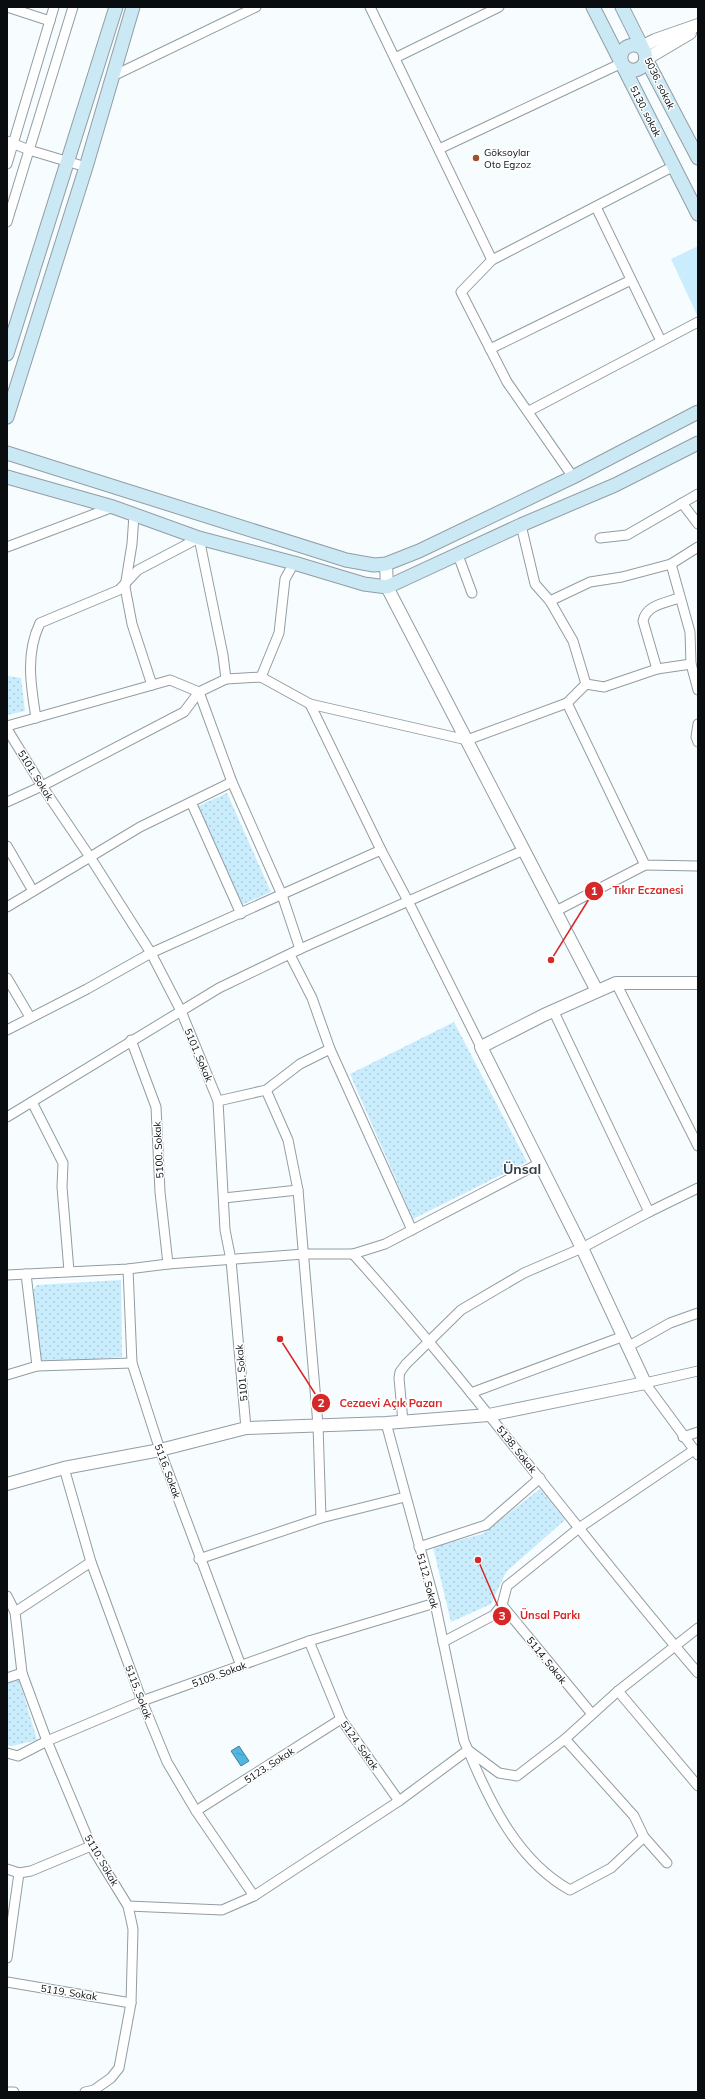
<svg xmlns="http://www.w3.org/2000/svg" width="705" height="2099" font-family="Mulish,sans-serif">
<defs>
<pattern id="park-dots" width="8" height="8" patternUnits="userSpaceOnUse"><rect width="8" height="8" fill="#caedfe"/><path d="M2 2h.1M6 6h.1" fill="none" stroke="#accad8" stroke-width="1.8" stroke-linecap="round"/></pattern>
<pattern id="water-ripples" width="26" height="14" patternUnits="userSpaceOnUse"><rect width="26" height="14" fill="#52b5df"/><path d="M2 4q2-2 4 0t4 0M15 11q2-2 4 0t4 0" fill="none" stroke="#469abe"/></pattern>
</defs>
<rect width="100%" height="100%" fill="#f7fcfe"/>
<!-- park -->
<g fill="url(#park-dots)">
<polygon points="7,676 21,678 25,711 7,715"/>
<polygon points="227,793 271,892 239,906 196,807"/>
<polygon points="454,1022 527,1162 413,1219 350,1074"/>
<polygon points="121,1280 122,1357 43,1363 40,1361 32,1292 37,1285"/>
<polygon points="540,1489 565,1520 506,1572 491,1604 451,1622 433,1547 482,1534"/>
<polygon points="19,1679 37,1740 12,1746 7,1745 7,1683"/>
</g>
<!-- pitch -->
<polygon fill="#caedfe" points="698,246 698,314 697,315 671,259"/>
<!-- water -->
<polygon fill="url(#water-ripples)" stroke="#3c83a1" points="239,1746 249,1761 241,1766 231,1751"/>
<g fill="none" stroke-linecap="round" stroke-linejoin="round">
<defs>
<g id="minor">
<polyline points="7,7 50,21"/>
<polyline points="370,7 492,260"/>
<polyline points="395,58 499,7"/>
<polyline points="113,76 256,7"/>
<polyline points="7,141 29,150 86,167"/>
<polyline points="439,149 622,63"/>
<polyline points="7,164 54,7"/>
<polyline points="596,207 661,341"/>
<polyline points="7,222 73,7"/>
<polyline points="490,349 631,280"/>
<polyline points="529,411 698,322"/>
<polyline points="573,477 507,382 461,292 492,260 674,166"/>
<polyline points="682,503 698,524"/>
<polyline points="134,515 132,544 125,587 132,624 152,685"/>
<polyline points="600,538 627,535 698,494"/>
<polyline points="7,547 113,507"/>
<polyline points="458,555 472,593"/>
<polyline points="671,564 690,632 691,664 698,690"/>
<polyline points="550,601 590,582 622,577 671,564 698,547"/>
<path d="M 657,669 L 643,621 C 646,605 665,603 679,598"/>
<polyline points="261,677 279,633 285,579 294,563"/>
<polyline points="586,684 604,687 657,669 691,664"/>
<polyline points="199,692 232,782 282,895 300,949"/>
<polyline points="567,703 645,865 698,866"/>
<polyline points="310,704 467,740 567,703 586,684 573,641 550,601 535,584 521,525"/>
<path d="M 36,718 C 31,686 25,654 40,623 L 119,590 L 138,570 L 199,538 L 223,655 L 226,679"/>
<polyline points="698,724 696,737 698,742"/>
<polyline points="7,726 170,680 199,692 226,679 261,677 310,704 381,850 408,901 481,1047"/>
<polyline points="7,729 42,786 90,857 151,953 181,1011 218,1101 225,1230 231,1260 246,1428"/>
<polyline points="7,802 42,786 184,712 199,692"/>
<polyline points="191,802 241,914"/>
<polyline points="7,846 33,891"/>
<polyline points="7,907 140,827 232,782"/>
<polyline points="556,911 645,865"/>
<polyline points="290,955 312,998 330,1049 412,1230"/>
<polyline points="7,978 30,1017"/>
<polyline points="616,983 698,1146"/>
<polyline points="553,1010 649,1212"/>
<polyline points="7,1030 87,989 151,953 381,850"/>
<polyline points="131,1040 156,1107 160,1192 168,1264"/>
<polyline points="266,1090 288,1140 298,1190 318,1425 321,1518"/>
<polyline points="218,1101 266,1090 300,1064 330,1049"/>
<polyline points="32,1102 63,1163 62,1187 69,1271"/>
<polyline points="7,1117 219,988 300,949 524,850"/>
<polyline points="224,1198 298,1190"/>
<path d="M 353,1254 C 474,1388 580,1536 698,1673"/>
<polyline points="128,1269 132,1363 160,1450 241,1666"/>
<polyline points="26,1274 37,1366"/>
<polyline points="7,1275 128,1269 168,1264 304,1254 353,1254 385,1244 540,1163"/>
<polyline points="629,1346 670,1323 698,1313"/>
<polyline points="698,1371 645,1383 698,1455"/>
<polyline points="7,1375 37,1366 132,1363"/>
<polyline points="471,1393 624,1336"/>
<polyline points="403,1422 399,1378 400,1372 406,1364 461,1310 524,1273 582,1248 649,1212 698,1188"/>
<polyline points="386,1423 435,1603 464,1741 468,1750 499,1773 517,1776 565,1739 618,1691 698,1628"/>
<polyline points="683,1437 698,1432"/>
<polyline points="64,1468 91,1562 142,1701 167,1762 196,1811 254,1896"/>
<polyline points="419,1547 486,1525 540,1478"/>
<polyline points="199,1559 321,1518 405,1497"/>
<polyline points="7,1596 15,1612 22,1673 47,1741 91,1846 128,1906 133,1929 131,2003 119,2068 111,2078 94,2090 85,2092"/>
<polyline points="502,1605 592,1714"/>
<polyline points="15,1612 91,1562"/>
<polyline points="309,1641 341,1719 399,1801"/>
<polyline points="443,1642 494,1615 502,1605 507,1586 579,1528 694,1450"/>
<polyline points="7,1678 22,1673"/>
<polyline points="618,1691 698,1786"/>
<polyline points="565,1739 634,1816 644,1837 667,1863"/>
<polyline points="7,1753 18,1756 47,1741 142,1701 309,1641 435,1603"/>
<polyline points="196,1811 341,1719"/>
<polyline points="7,1869 19,1873 31,1871 91,1846"/>
<path d="M 128,1906 L 222,1910 L 254,1896 L 399,1801 L 468,1750 C 490,1803 518,1861 570,1890 L 611,1868 L 644,1837"/>
<polyline points="7,1958 19,1873"/>
<polyline points="7,1982 131,2003"/>
<polyline points="7,2092 14,2092"/>
</g>
<g id="tertiary">
<polyline points="641,47 655,40 698,25"/>
<polyline points="646,59 690,33"/>
<polyline points="386,564 387,587 597,991"/>
<polyline points="7,1484 64,1468 160,1450 246,1428 386,1423 489,1415 645,1383 582,1248 481,1047 544,1015 616,983 698,983"/>
</g>
<g id="secondary">
<polyline points="593,7 698,214"/>
<polyline points="622,7 645,53 646,59 698,158"/>
<path d="M 641,47 C 630,41 617,50 622,63 C 628,74 643,72 646,59"/>
<polyline points="7,354 116,7"/>
<polyline points="7,417 86,167 133,7"/>
<polyline points="7,453 346,560 374,565 386,564 419,551 573,477 698,412"/>
<polyline points="7,477 113,507 199,538 294,563 364,584 387,587 521,525 615,485 698,443"/>
</g>
</defs>
<!-- minor casing -->
<use href="#minor" stroke="#929da3" stroke-width="11"/>
<!-- tertiary casing -->
<use href="#tertiary" stroke="#929da3" stroke-width="14"/>
<!-- secondary casing -->
<use href="#secondary" stroke="#929da3" stroke-width="15"/>
<!-- minor -->
<use href="#minor" stroke="#fff" stroke-width="9"/>
<!-- tertiary -->
<use href="#tertiary" stroke="#fff" stroke-width="12"/>
<!-- secondary -->
<use href="#secondary" stroke="#cbe8f5" stroke-width="13"/>
</g>
<!-- markers -->
<circle fill="#9a542b" stroke="#fff" stroke-width="1.5" cx="476" cy="158" r="4"/>
<g text-anchor="middle" stroke-width="3" stroke-linejoin="round" paint-order="stroke">
<!-- street labels -->
<g font-size="10" fill="#090d0f" stroke="#fff">
<text transform="translate(660 83) rotate(64)" y="4">5036. sokak</text>
<text transform="translate(646 111) rotate(63)" y="4">5130. sokak</text>
<text transform="translate(36 775) rotate(58)" y="4">5101. Sokak</text>
<text transform="translate(199 1055) rotate(67)" y="4">5101. Sokak</text>
<text transform="translate(158 1150) rotate(-93)" y="4">5100. Sokak</text>
<text transform="translate(241 1373) rotate(-95)" y="4">5101. Sokak</text>
<text transform="translate(517 1449) rotate(51)" y="4">5138. Sokak</text>
<text transform="translate(168 1471) rotate(70)" y="4">5116. Sokak</text>
<text transform="translate(428 1581) rotate(75)" y="4">5112. Sokak</text>
<text transform="translate(547 1660) rotate(51)" y="4">5114. Sokak</text>
<text transform="translate(219 1674) rotate(-20)" y="4">5109. Sokak</text>
<text transform="translate(139 1692) rotate(69)" y="4">5115. Sokak</text>
<text transform="translate(360 1745) rotate(55)" y="4">5124. Sokak</text>
<text transform="translate(269 1765) rotate(-33)" y="4">5123. Sokak</text>
<text transform="translate(102 1860) rotate(60)" y="4">5110. Sokak</text>
<text transform="translate(69 1992) rotate(9)" y="4">5119. Sokak</text>
</g>
<!-- poi labels -->
<g font-size="10" fill="#090d0f" stroke="#fff" text-anchor="start">
<text x="484" y="156">Göksoylar<tspan x="484" dy="12">Oto Egzoz</tspan></text>
</g>
<!-- district labels -->
<g font-size="14" font-weight="bold" fill="#343e43" stroke="#fff">
<text x="522" y="1174">Ünsal</text>
</g>
</g>
<!-- callouts -->
<path fill="none" stroke="#d62828" stroke-width="1.5" d="M551 960L594 891M280 1339L321 1403M478 1560L502 1616"/>
<g fill="#d62828" stroke="#fff" stroke-width="1.5">
<circle cx="551" cy="960" r="4"/>
<circle cx="280" cy="1339" r="4"/>
<circle cx="478" cy="1560" r="4"/>
<circle cx="594" cy="891" r="10"/>
<circle cx="321" cy="1403" r="10"/>
<circle cx="502" cy="1616" r="10"/>
</g>
<g font-size="12" text-anchor="middle" font-weight="bold" fill="#fff">
<text x="594" y="895">1</text>
<text x="321" y="1407">2</text>
<text x="502" y="1620">3</text>
</g>
<g font-size="11" text-anchor="middle" font-weight="bold" fill="#d62828" stroke="#fff" stroke-width="3" stroke-linejoin="round" paint-order="stroke">
<text x="648" y="894">Tıkır Eczanesi</text>
<text x="391" y="1407">Cezaevi Açık Pazarı</text>
<text x="550" y="1619">Ünsal Parkı</text>
</g>
<!-- border -->
<rect width="705" height="2099" fill="none" stroke="#090d0f" stroke-width="16"/>
</svg>
